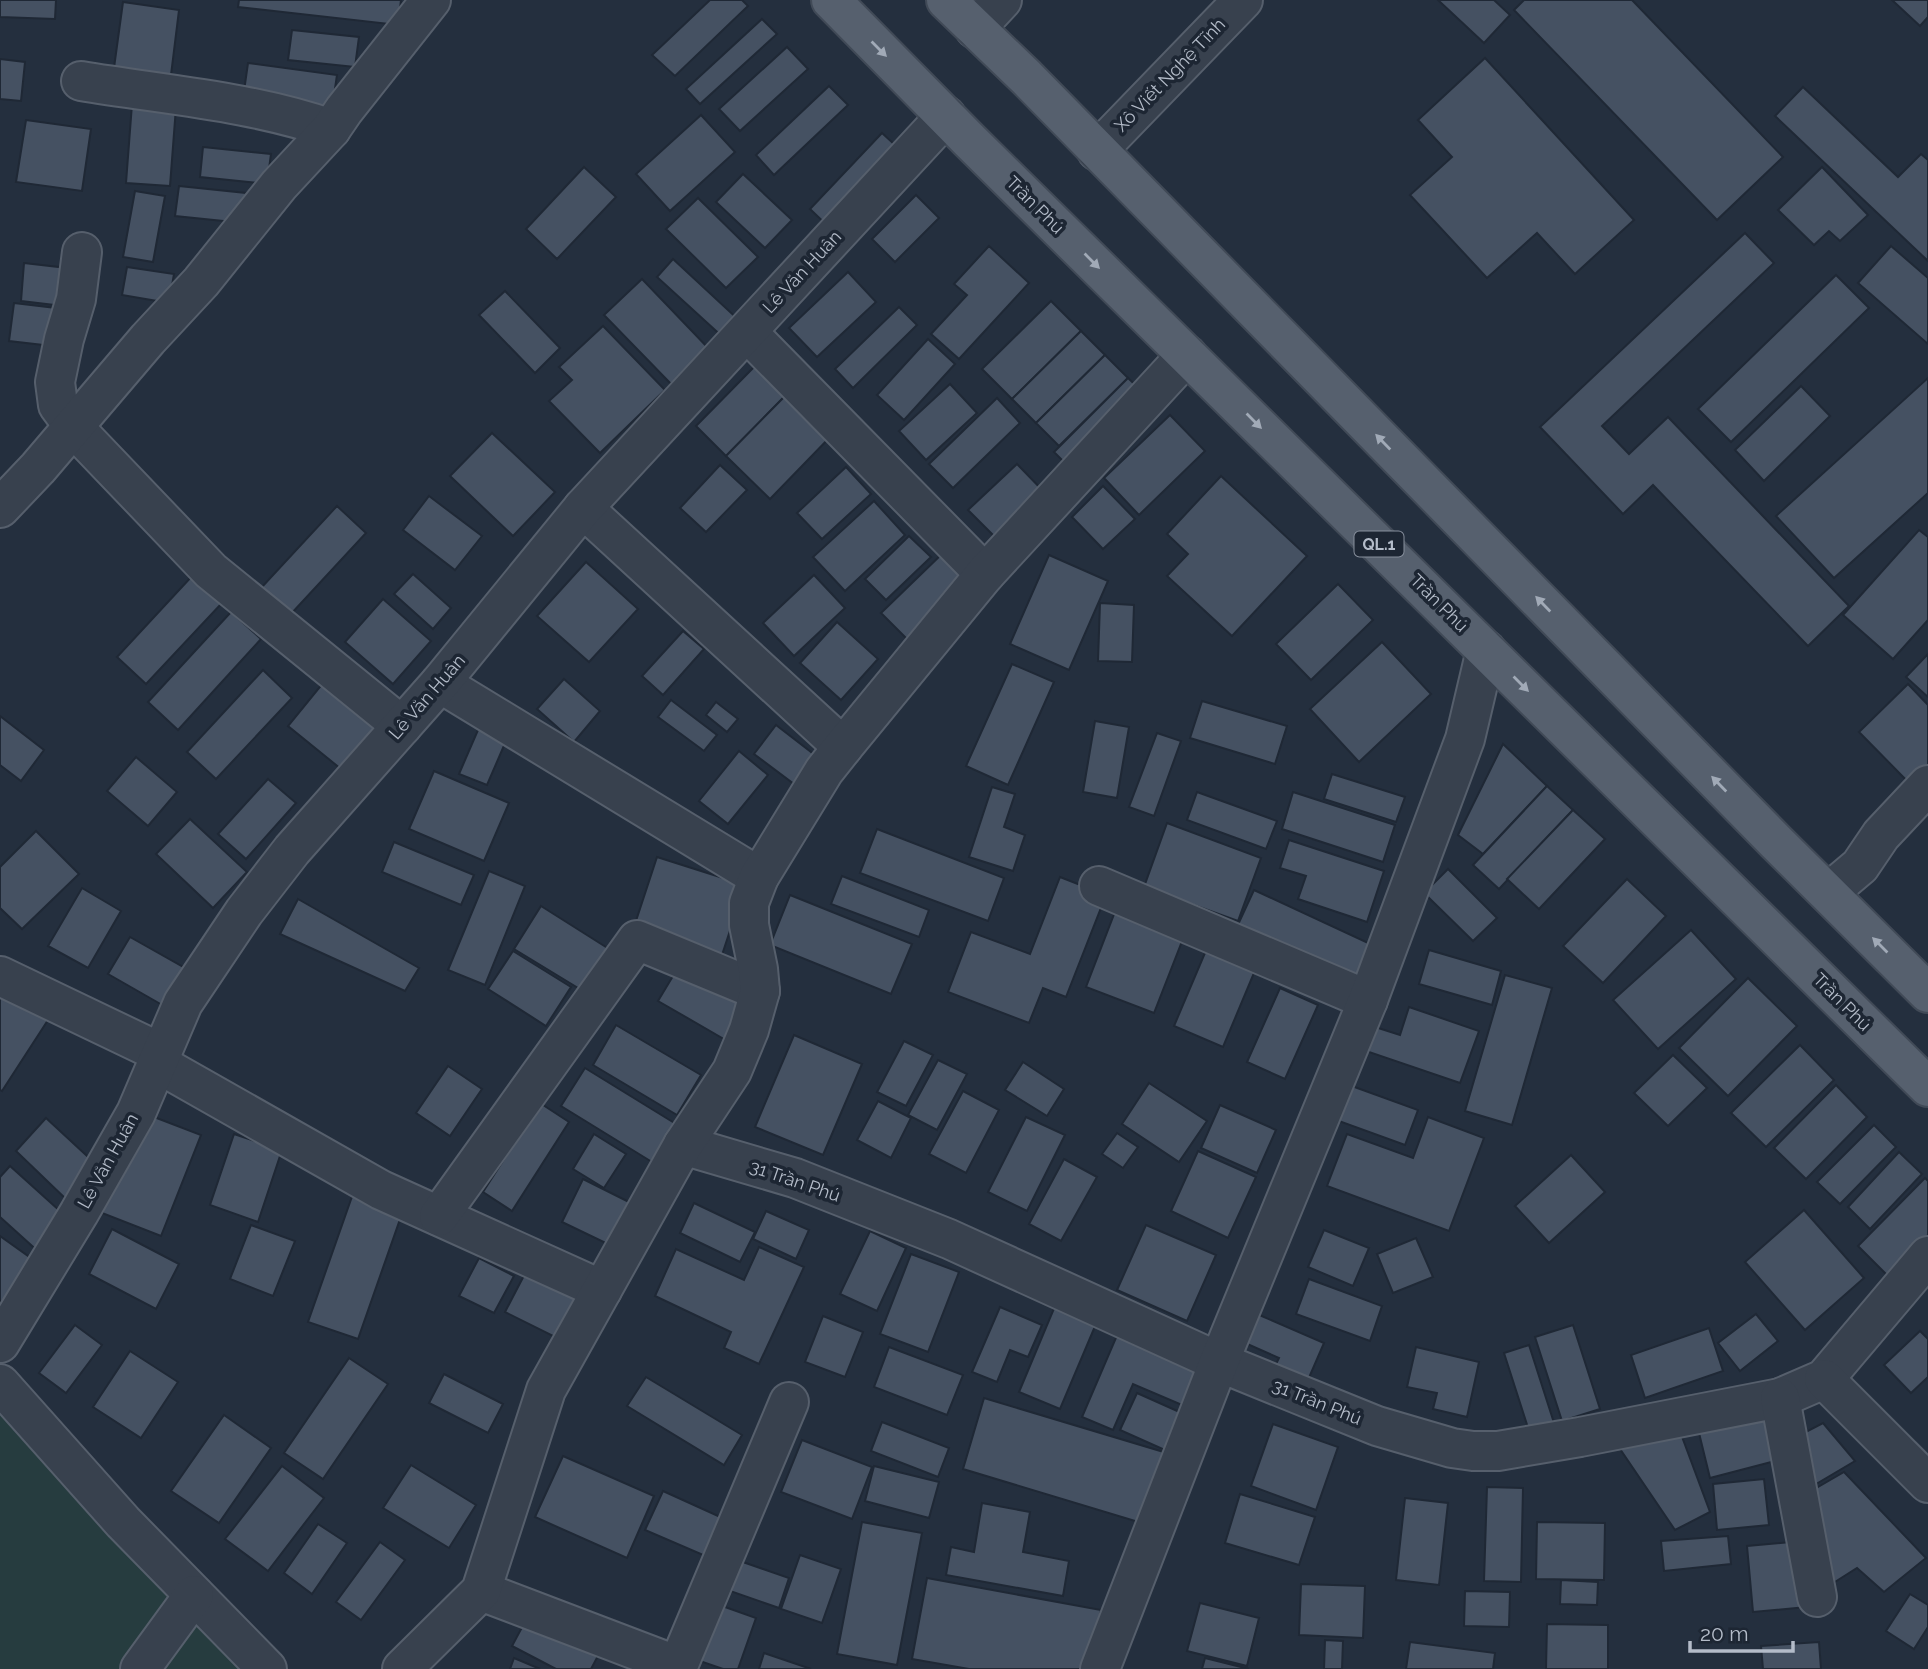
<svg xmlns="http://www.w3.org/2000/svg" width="1928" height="1669" font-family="Raleway,sans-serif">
<rect width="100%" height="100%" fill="#242f3e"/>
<!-- green -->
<polygon fill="#263c3f" points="0,1412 243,1669 0,1669"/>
<!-- building -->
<g fill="#455162" stroke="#1f2835" stroke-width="2">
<polygon points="0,0 56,0 55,19 0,17"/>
<polygon points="239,0 401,0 398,25 238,7"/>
<polygon points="710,0 742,0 748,6 675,76 652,55"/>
<polygon points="1438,0 1494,0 1510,15 1484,43"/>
<polygon points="1524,0 1632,0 1783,157 1717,220 1514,10"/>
<polygon points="1892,0 1928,0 1928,17 1920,26"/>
<polygon points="123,2 179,10 170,83 113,75"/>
<polygon points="762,19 777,34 700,104 686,89"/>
<polygon points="292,30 359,37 355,67 288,60"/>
<polygon points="787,47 808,69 740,131 719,109"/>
<polygon points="1485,58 1634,220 1575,274 1537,233 1487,278 1410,195 1452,157 1418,120"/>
<polygon points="0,59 25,62 21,101 0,99"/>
<polygon points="248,63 337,75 332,109 243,98"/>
<polygon points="829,86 848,105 774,175 756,155"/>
<polygon points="1803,87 1898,177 1921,154 1928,160 1928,261 1775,116"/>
<polygon points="132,104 176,107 170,186 126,183"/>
<polygon points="701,115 735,152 670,211 636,174"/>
<polygon points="26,120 91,129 82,191 16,182"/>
<polygon points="882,133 907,156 834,232 810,209"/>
<polygon points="203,147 271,154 267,184 200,177"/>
<polygon points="584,167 616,197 557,259 526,229"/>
<polygon points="1822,167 1868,215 1840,241 1829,231 1814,245 1778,210"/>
<polygon points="743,174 792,220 765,248 716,202"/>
<polygon points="179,186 246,193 243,223 175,216"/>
<polygon points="135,191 165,196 153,262 123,257"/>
<polygon points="916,195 939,218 895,262 872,239"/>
<polygon points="698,198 758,257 726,288 666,229"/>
<polygon points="1745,233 1774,263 1602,426 1629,454 1668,417 1849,606 1808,646 1653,485 1623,514 1540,427"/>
<polygon points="989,246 1029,283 959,359 931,334 967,295 954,284"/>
<polygon points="1891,246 1928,278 1928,344 1858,283"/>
<polygon points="673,259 742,323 726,340 657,277"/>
<polygon points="24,263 67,268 63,306 21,301"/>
<polygon points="127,267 174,274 169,303 122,295"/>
<polygon points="848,272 876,302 817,357 789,328"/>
<polygon points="1836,275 1869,308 1731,442 1698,409"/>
<polygon points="642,279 711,351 674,387 604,315"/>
<polygon points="505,291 560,348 535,373 479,315"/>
<polygon points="1051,301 1081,331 1012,399 982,369"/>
<polygon points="14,303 56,308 52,346 9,341"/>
<polygon points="899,307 917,325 853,388 835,369"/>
<polygon points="603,326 665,390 600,453 549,401 572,380 559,367"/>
<polygon points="1081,331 1105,355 1036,423 1012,399"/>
<polygon points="928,339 955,364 904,420 877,395"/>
<polygon points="1105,355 1128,378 1059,446 1036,423"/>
<polygon points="755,366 785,396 726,456 696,426"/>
<polygon points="1128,378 1147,396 1072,470 1054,452"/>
<polygon points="1928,378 1928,493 1834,578 1776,516"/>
<polygon points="950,384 977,413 926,460 899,431"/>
<polygon points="1801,386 1830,416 1764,481 1735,450"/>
<polygon points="790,391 834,433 770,499 726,456"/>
<polygon points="997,398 1020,423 953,488 929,464"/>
<polygon points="1170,415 1205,451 1139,515 1104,478"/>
<polygon points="492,433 555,492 513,536 450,476"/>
<polygon points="1017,464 1048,496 1000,542 968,510"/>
<polygon points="720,465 747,490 706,532 680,508"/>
<polygon points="846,467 871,494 822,539 797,513"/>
<polygon points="1221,476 1307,556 1232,636 1167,576 1188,554 1167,534"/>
<polygon points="1103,486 1135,519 1103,549 1072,517"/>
<polygon points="429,496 482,536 455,570 403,530"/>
<polygon points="874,501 905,535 845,591 813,557"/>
<polygon points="337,506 366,533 290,615 261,588"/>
<polygon points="1919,530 1928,537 1928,620 1893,659 1843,615"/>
<polygon points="909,536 931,557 886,600 865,579"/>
<polygon points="945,551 974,580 910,642 881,613"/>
<polygon points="1049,555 1108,581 1069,670 1010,644"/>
<polygon points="586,562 638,609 589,662 537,616"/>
<polygon points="413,574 451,608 433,629 394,594"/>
<polygon points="193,575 222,603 146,684 117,657"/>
<polygon points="814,575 845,608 794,656 763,623"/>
<polygon points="1338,584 1373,620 1311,680 1276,644"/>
<polygon points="383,599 431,641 393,684 345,642"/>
<polygon points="1100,603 1134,605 1132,662 1098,661"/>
<polygon points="231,612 261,639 178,730 148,702"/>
<polygon points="837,622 878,659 841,700 800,663"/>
<polygon points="683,631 704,649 663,695 642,676"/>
<polygon points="1382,642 1431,694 1359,762 1310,709"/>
<polygon points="1928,654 1928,697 1906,677"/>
<polygon points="1012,664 1054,682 1008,785 966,766"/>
<polygon points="263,670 292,698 216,779 187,752"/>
<polygon points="564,679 600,711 574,742 537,709"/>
<polygon points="323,683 377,727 341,769 288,726"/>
<polygon points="1908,684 1928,705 1928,782 1918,792 1859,732"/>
<polygon points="671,700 717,735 704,751 658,717"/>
<polygon points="1202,701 1287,726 1275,764 1190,738"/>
<polygon points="716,702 738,719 727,732 706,715"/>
<polygon points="0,716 44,750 21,781 0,765"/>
<polygon points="1095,721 1129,727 1117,798 1083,792"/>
<polygon points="481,723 509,734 487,785 459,774"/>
<polygon points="776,725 820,759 798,787 754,754"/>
<polygon points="1157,733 1181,741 1154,816 1129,807"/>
<polygon points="1503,744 1547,786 1483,854 1458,835"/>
<polygon points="739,751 768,775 728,824 699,801"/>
<polygon points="136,757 177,792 148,826 107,791"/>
<polygon points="434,771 509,803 484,861 409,829"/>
<polygon points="1332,774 1405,797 1396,822 1324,799"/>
<polygon points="268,779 296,803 246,859 218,834"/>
<polygon points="1547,786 1573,810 1499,889 1473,865"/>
<polygon points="992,787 1015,794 1004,827 1025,835 1013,871 969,857"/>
<polygon points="1197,792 1277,821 1266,849 1187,820"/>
<polygon points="1293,792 1395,825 1383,862 1282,829"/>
<polygon points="1573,810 1605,839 1539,909 1507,879"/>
<polygon points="190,819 247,872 213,908 156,854"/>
<polygon points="1167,823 1261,858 1238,921 1144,887"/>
<polygon points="877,829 1004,878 988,921 860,873"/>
<polygon points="36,831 79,874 22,929 0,908 0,867"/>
<polygon points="1289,840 1384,871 1367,922 1298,899 1306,876 1280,868"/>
<polygon points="394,842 474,875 461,905 382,872"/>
<polygon points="657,857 745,885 721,958 633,930"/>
<polygon points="1448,869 1497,918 1473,941 1424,893"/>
<polygon points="489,871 525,886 485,985 448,970"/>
<polygon points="842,876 929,910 919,937 831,904"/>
<polygon points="1060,877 1106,895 1066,997 1043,988 1029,1023 948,992 971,932 1030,954"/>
<polygon points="1627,879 1666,916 1603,983 1563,946"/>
<polygon points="82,888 121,911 88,968 48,946"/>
<polygon points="1254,890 1379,948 1360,989 1235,931"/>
<polygon points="790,895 912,944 891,994 770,945"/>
<polygon points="298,899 419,968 405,991 280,934"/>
<polygon points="1118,904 1186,931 1154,1013 1086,987"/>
<polygon points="541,906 609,949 583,991 514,949"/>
<polygon points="1691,930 1736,979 1658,1049 1613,1000"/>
<polygon points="130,937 192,972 171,1010 108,974"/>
<polygon points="1210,941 1259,961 1223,1047 1174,1026"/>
<polygon points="1429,950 1501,971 1492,1005 1419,984"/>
<polygon points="513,951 571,987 546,1026 488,989"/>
<polygon points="0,961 61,1000 2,1091 0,1090"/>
<polygon points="679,966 749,1007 729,1042 658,1001"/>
<polygon points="1505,975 1552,988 1512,1125 1465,1111"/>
<polygon points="1748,978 1797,1026 1728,1096 1679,1048"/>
<polygon points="1280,988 1318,1005 1285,1079 1247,1062"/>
<polygon points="1409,1007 1479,1031 1460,1083 1363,1050 1372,1026 1400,1035"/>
<polygon points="616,1025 701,1075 677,1115 593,1065"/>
<polygon points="794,1035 862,1064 823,1155 755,1127"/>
<polygon points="904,1041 933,1055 906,1106 877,1092"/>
<polygon points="1800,1045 1834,1080 1766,1147 1731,1113"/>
<polygon points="1673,1055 1707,1088 1668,1126 1634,1093"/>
<polygon points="938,1060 967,1074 937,1130 908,1115"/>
<polygon points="1023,1062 1064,1089 1047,1116 1005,1090"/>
<polygon points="448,1066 482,1089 450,1136 416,1113"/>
<polygon points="585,1068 676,1124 652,1162 561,1106"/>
<polygon points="1149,1083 1207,1121 1179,1162 1122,1124"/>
<polygon points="1349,1085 1418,1110 1405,1145 1336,1120"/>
<polygon points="1836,1085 1867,1117 1806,1179 1774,1148"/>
<polygon points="963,1091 999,1110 966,1173 929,1154"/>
<polygon points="878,1101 911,1118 891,1158 857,1140"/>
<polygon points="540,1103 569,1122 512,1211 483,1192"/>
<polygon points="1220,1105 1276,1130 1257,1173 1201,1148"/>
<polygon points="141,1112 201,1135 161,1236 102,1213"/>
<polygon points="1026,1117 1065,1135 1027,1211 988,1192"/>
<polygon points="1428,1117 1484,1138 1449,1231 1327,1186 1347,1134 1413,1158"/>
<polygon points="46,1118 100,1168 68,1201 16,1151"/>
<polygon points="1874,1125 1896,1147 1840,1204 1817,1182"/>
<polygon points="1117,1133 1138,1147 1123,1168 1102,1154"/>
<polygon points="234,1134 282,1150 258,1222 210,1205"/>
<polygon points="594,1134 626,1154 604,1188 573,1169"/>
<polygon points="1198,1151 1256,1177 1228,1238 1171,1211"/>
<polygon points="1899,1152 1922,1174 1870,1229 1848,1207"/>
<polygon points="1571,1155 1605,1192 1549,1243 1515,1206"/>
<polygon points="1064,1159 1097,1177 1061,1241 1029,1224"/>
<polygon points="10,1166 71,1221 41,1254 0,1217 0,1177"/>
<polygon points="1925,1178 1928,1181 1928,1235 1888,1276 1858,1246"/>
<polygon points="583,1179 637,1206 616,1248 562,1222"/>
<polygon points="355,1188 405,1205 358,1339 308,1322"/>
<polygon points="694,1203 755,1232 740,1262 680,1233"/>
<polygon points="1804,1210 1864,1278 1805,1330 1745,1262"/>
<polygon points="766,1211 809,1230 796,1259 753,1239"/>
<polygon points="251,1225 295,1241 273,1296 230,1279"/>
<polygon points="1146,1225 1216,1255 1187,1321 1117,1290"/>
<polygon points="112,1229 179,1264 156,1309 89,1274"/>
<polygon points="1324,1230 1369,1248 1353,1286 1308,1267"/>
<polygon points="870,1231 906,1248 877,1311 840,1294"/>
<polygon points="0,1236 42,1266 0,1317"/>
<polygon points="1416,1238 1433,1277 1393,1293 1377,1254"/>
<polygon points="759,1247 804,1267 759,1364 724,1348 731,1332 655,1296 676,1249 744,1280"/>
<polygon points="911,1254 959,1272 928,1352 880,1334"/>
<polygon points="479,1258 514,1276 494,1313 459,1296"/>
<polygon points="530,1264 584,1292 559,1339 505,1312"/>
<polygon points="1309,1279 1382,1306 1370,1341 1296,1314"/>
<polygon points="1055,1306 1096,1324 1060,1409 1019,1392"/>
<polygon points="1000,1307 1042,1325 1028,1357 1010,1350 997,1382 972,1372"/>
<polygon points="1257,1314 1324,1343 1308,1380 1275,1366 1279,1358 1245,1343"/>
<polygon points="1756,1314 1778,1341 1740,1371 1718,1343"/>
<polygon points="823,1316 863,1332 845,1377 805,1362"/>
<polygon points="75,1325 102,1345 66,1393 39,1373"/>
<polygon points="1573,1325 1600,1409 1562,1421 1535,1337"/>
<polygon points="1709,1328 1723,1371 1645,1398 1631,1355"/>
<polygon points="1920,1331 1928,1339 1928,1377 1911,1393 1884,1365"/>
<polygon points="1118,1333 1206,1370 1189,1408 1133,1384 1113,1430 1082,1417"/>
<polygon points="1529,1345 1555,1426 1530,1434 1504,1353"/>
<polygon points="889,1347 963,1375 947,1415 874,1387"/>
<polygon points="1416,1347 1479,1362 1467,1417 1433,1409 1437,1393 1407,1387"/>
<polygon points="130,1351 178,1382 141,1438 93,1407"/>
<polygon points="349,1358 388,1384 323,1479 284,1453"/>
<polygon points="444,1374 503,1404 488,1433 429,1403"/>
<polygon points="646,1377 742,1435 724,1465 627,1406"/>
<polygon points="1137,1393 1193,1418 1176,1455 1120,1430"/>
<polygon points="984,1398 1167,1453 1145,1524 963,1469"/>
<polygon points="224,1415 271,1448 219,1523 171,1491"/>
<polygon points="1769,1416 1779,1460 1710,1478 1699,1433"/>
<polygon points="882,1422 949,1448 938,1477 871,1451"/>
<polygon points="1823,1423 1855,1461 1806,1490 1798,1436"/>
<polygon points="1273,1424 1338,1447 1316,1510 1251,1486"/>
<polygon points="1678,1426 1710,1512 1675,1530 1616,1443"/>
<polygon points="802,1440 872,1467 852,1519 781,1492"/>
<polygon points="563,1456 654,1496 627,1558 535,1517"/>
<polygon points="411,1465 476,1505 449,1548 383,1508"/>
<polygon points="282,1466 324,1498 268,1571 225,1539"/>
<polygon points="874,1466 939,1482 929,1518 865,1501"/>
<polygon points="1844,1472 1926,1558 1884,1592 1857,1568 1827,1587 1806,1494"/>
<polygon points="1764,1479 1769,1525 1717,1530 1713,1484"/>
<polygon points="1487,1487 1523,1488 1521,1582 1484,1581"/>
<polygon points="663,1491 727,1520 710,1558 645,1530"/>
<polygon points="1240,1494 1315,1517 1299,1565 1225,1543"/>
<polygon points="1405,1498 1448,1503 1439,1585 1396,1580"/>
<polygon points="982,1503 1030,1512 1023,1552 1069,1561 1063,1596 946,1575 951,1547 974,1552"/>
<polygon points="862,1522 922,1533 897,1665 837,1654"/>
<polygon points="1537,1522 1605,1523 1604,1580 1536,1579"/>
<polygon points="318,1524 347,1543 312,1594 284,1573"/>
<polygon points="1728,1536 1731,1564 1664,1571 1661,1541"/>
<polygon points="1801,1541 1807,1607 1753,1612 1747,1546"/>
<polygon points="380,1542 405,1560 361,1620 336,1602"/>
<polygon points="800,1555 841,1569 822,1623 781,1609"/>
<polygon points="740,1561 789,1578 779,1608 730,1591"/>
<polygon points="927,1578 1101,1610 1090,1669 969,1669 912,1659"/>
<polygon points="1561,1580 1598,1582 1597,1605 1560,1604"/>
<polygon points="1301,1584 1365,1586 1363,1638 1299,1635"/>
<polygon points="1465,1591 1510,1592 1509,1627 1464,1626"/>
<polygon points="1910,1594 1928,1605 1928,1627 1914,1649 1886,1631"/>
<polygon points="711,1602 756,1618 738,1669 723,1669 691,1658"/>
<polygon points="1200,1603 1259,1618 1247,1666 1187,1651"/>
<polygon points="528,1616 599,1654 591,1669 556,1669 512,1646"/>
<polygon points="1547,1624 1608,1625 1608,1669 1546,1669"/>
<polygon points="1325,1640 1343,1641 1342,1669 1324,1669"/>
<polygon points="1410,1642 1495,1653 1493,1669 1406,1669"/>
<polygon points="1819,1642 1821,1669 1763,1669 1761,1646"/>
<polygon points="764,1653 811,1669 759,1669"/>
<polygon points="514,1658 540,1669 510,1669"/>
<polygon points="1205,1658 1249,1669 1202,1669"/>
</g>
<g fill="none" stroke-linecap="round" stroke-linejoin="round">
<defs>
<g id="minor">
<polyline points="975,29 1002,0"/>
<path d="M 81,81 C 165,95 251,101 331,129"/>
<polyline points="1097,151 1243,0"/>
<polyline points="82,252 76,299 64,339 55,382 58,405 78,432 211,571 402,726"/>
<polyline points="747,332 985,574"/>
<polyline points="0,508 38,468 148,339 201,282 279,185 331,129 344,110 431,0"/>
<polyline points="583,508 843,747"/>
<polyline points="440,683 759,877"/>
<polyline points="1099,886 1368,1000"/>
<polyline points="1828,893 1860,866 1881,835 1928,785"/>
<polyline points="0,976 161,1053"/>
<polyline points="157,1063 381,1190 602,1290"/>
<polyline points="683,1145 795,1178 949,1239 1219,1362 1377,1426 1452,1448 1473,1451 1498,1451 1580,1437 1780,1398 1824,1379 1928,1256"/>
<polyline points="439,1216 637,940 760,991"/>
<polyline points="0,1343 79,1213 136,1113 183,1003 244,912 292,850 440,683 583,508 946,116"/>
<polyline points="1824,1379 1928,1483"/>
<polyline points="0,1384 123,1522 267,1669"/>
<polyline points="1780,1398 1817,1597"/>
<polyline points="481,1591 678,1666 789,1402"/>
<polyline points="140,1669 194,1595"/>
<polyline points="402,1669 481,1591 546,1390 683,1145 732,1071 749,1030 760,991 758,969 749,925 749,903 759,877 824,771 843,747 985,574 1187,355"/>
<polyline points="1100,1669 1219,1362 1368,1000 1465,739 1486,650"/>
</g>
<g id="major">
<polyline points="831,0 969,140 1928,1087"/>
<polyline points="946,0 1026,77 1776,842 1928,993"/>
</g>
</defs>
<!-- minor casing -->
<use href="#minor" stroke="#565f6c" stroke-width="42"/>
<!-- major casing -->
<use href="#major" stroke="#414a57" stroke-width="42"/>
<!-- minor -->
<use href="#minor" stroke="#38414e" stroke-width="38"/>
<!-- major -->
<use href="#major" stroke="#56606e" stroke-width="38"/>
</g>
<!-- one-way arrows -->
<defs><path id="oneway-solid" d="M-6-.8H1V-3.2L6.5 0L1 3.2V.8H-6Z" transform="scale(1.75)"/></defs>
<g fill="#a1aab7">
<use href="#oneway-solid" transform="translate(879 49) rotate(45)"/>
<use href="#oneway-solid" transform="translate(1092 261) rotate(45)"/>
<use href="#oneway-solid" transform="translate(1254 421) rotate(45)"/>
<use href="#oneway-solid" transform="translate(1383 442) rotate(-134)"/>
<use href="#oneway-solid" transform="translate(1543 604) rotate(-134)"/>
<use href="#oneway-solid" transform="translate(1521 684) rotate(45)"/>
<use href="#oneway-solid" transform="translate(1719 784) rotate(-134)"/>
<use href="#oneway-solid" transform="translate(1880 945) rotate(-135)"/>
</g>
<g text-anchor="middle" stroke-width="7" stroke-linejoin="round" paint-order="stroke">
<!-- shield labels -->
<rect fill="#1d2633" stroke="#878f9c" stroke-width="2" x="1354.5" y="531.5" width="49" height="25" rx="5"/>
<g font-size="16" font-weight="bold" fill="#b4bcc9">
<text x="1379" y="550">QL.1</text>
</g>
<!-- street labels -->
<g font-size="18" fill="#b4bcc9" stroke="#1d2633">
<text transform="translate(1170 75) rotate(-46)" y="6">Xô Viết Nghệ Tĩnh</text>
<text transform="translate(1035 205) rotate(45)" y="6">Trần Phú</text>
<text transform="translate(802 272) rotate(-47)" y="6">Lê Văn Huân</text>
<text transform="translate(1439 603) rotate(45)" y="6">Trần Phú</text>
<text transform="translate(427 697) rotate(-49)" y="6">Lê Văn Huân</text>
<text transform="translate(1842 1002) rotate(45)" y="6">Trần Phú</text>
<text transform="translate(108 1161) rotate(-61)" y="6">Lê Văn Huân</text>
<text transform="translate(795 1181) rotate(19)" y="6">31 Trần Phú</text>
<text transform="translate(1317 1402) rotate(22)" y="6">31 Trần Phú</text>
</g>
</g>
<!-- scale -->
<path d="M1690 1641v10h103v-10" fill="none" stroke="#b4bcc9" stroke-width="3.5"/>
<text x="1700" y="1641" font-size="21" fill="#b4bcc9" stroke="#1d2633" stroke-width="5" paint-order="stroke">20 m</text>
</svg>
